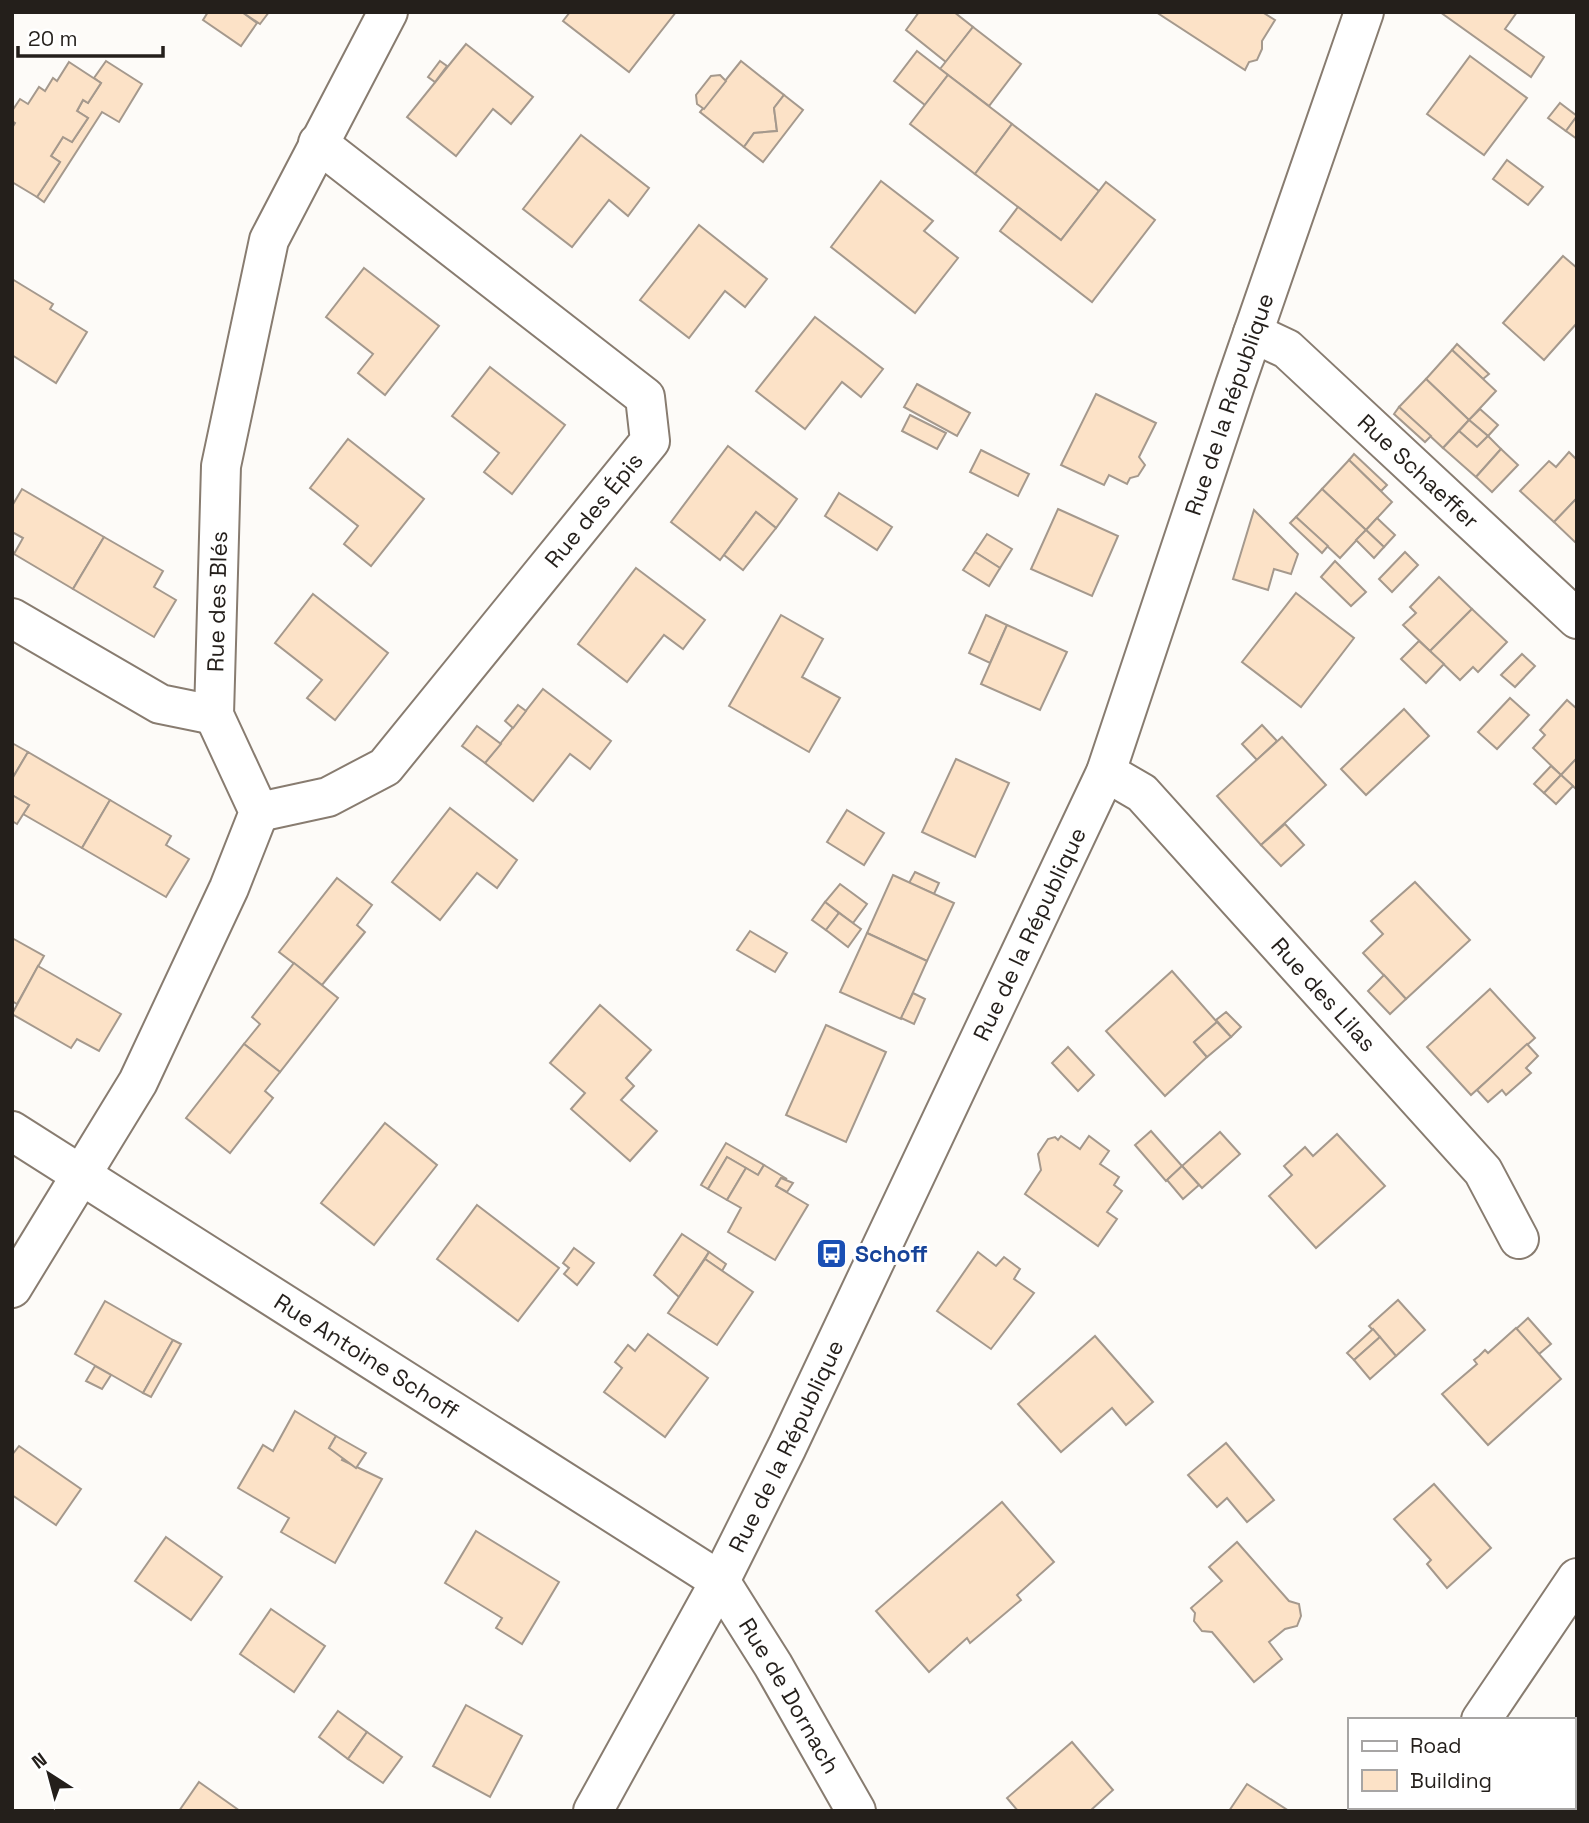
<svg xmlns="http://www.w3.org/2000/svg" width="1589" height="1823" font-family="'Space Grotesk',sans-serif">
<rect width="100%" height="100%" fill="#fdfbf8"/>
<!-- building -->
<g fill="#fce2c7" stroke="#a5998d" stroke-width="2">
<polygon points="208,12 242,12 257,23 241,46 203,20"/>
<polygon points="242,12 269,12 260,24"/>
<polygon points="570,12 676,12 629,72 563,21"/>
<polygon points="919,12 954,12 973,27 946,62 906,30"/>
<polygon points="1156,12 1262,12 1275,20 1262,41 1262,49 1257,60 1249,62 1245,70"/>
<polygon points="1440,12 1517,12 1505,29 1544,57 1531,77"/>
<polygon points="973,27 1021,64 989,106 940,69"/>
<polygon points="466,44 533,97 511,124 493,109 456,156 407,117"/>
<polygon points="917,51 948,75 925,105 894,81"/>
<polygon points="1470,56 1527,98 1484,155 1427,114"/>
<polygon points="106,61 142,84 119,122 102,112 44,202 37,197 60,162 51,156 63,137 72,142 88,118 77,111 83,100 88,103 101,83 94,78"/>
<polygon points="440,61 447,66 435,82 428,77"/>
<polygon points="741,61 784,95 774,108 777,131 754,133 744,147 700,112"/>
<polygon points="69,62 101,83 88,103 83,100 77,111 88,118 72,142 63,137 51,156 60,162 37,197 12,182 12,128 15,123 12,121 12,111 20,99 28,104 39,87 45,91 53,78 57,81"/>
<polygon points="720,75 726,81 704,109 697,104 696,95 711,76"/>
<polygon points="948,75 1012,124 975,174 910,124"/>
<polygon points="784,95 803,110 763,162 744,147 754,133 777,131 774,108"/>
<polygon points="1560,103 1577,116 1566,131 1548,118"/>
<polygon points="1577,116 1577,139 1566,131"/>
<polygon points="1012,124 1099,191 1061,240 975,174"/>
<polygon points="581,135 649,188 628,216 609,200 572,247 523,209"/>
<polygon points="1507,160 1543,187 1528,205 1493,179"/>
<polygon points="881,181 933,221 924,231 958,258 915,313 831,247"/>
<polygon points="1106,182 1155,220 1092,302 1000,231 1018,207 1061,240"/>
<polygon points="699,225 767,279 745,307 725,291 689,338 640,300"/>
<polygon points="1563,256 1577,268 1577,323 1544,360 1503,323"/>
<polygon points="364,268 439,326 385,395 358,373 373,354 326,317"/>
<polygon points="12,279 53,304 50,309 87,332 56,383 12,355"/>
<polygon points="815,317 883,369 861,397 842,382 805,429 756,391"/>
<polygon points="1457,344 1489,374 1483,379 1452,350"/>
<polygon points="1452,350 1496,391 1469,420 1426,379"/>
<polygon points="490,367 565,425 512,494 484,472 499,453 452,416"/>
<polygon points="1426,379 1469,420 1443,448 1399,407"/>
<polygon points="917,384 970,413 957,436 904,407"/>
<polygon points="1096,394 1156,423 1139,457 1145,465 1138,476 1130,478 1127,484 1109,475 1104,485 1061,465"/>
<polygon points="1399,407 1431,436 1425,442 1394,414"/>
<polygon points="1480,409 1498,425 1488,436 1469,420"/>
<polygon points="910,415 946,433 937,449 902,431"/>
<polygon points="1469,420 1488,436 1477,447 1459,431"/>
<polygon points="1459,431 1477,447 1488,436 1501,449 1476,477 1443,448"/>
<polygon points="348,439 424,499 371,566 344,544 358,526 310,488"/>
<polygon points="728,446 797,499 776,528 756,512 720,560 671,522"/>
<polygon points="1501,449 1518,465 1492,492 1476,477"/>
<polygon points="981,450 1029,474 1018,496 970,472"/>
<polygon points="1569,452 1577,460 1577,498 1554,522 1520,491 1549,461 1556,467"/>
<polygon points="1354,454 1387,485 1381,491 1349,460"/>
<polygon points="1349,460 1392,502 1366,530 1322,489"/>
<polygon points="22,489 104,537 73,589 14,554 23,538 12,532 12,506"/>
<polygon points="1322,489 1366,530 1340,558 1296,517"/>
<polygon points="839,493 892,527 877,550 825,516"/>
<polygon points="1577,498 1577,544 1554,522"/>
<polygon points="1058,509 1118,536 1092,596 1031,569"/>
<polygon points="1254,510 1298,554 1291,574 1274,569 1268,590 1233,579"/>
<polygon points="756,512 776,528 743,570 724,555"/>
<polygon points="1296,517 1328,546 1322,553 1290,523"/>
<polygon points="1377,518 1395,535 1384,547 1366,530"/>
<polygon points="1366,530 1384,547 1374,558 1356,540"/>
<polygon points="987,534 1012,549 1000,568 975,552"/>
<polygon points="104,537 163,571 154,587 176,600 154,637 73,589"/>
<polygon points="975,552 1000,568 989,586 963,570"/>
<polygon points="1405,552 1418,565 1392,592 1379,579"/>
<polygon points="1335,561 1366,592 1351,606 1321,577"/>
<polygon points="636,568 705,620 683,649 664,635 627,682 578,644"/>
<polygon points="1439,577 1472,609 1430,651 1403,625 1416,613 1410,607"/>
<polygon points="1296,593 1354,638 1301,707 1242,662"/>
<polygon points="313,594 388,653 335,720 307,698 322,680 275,643"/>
<polygon points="1472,609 1507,642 1478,672 1473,667 1460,680 1430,651"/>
<polygon points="781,615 823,639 802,677 840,698 809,752 729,706"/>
<polygon points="986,615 1007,625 990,663 969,653"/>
<polygon points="1007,625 1067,652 1040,710 981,684"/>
<polygon points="1419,641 1444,664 1426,683 1401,659"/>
<polygon points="1522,654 1535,666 1515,687 1501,675"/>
<polygon points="543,689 611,741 590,769 570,754 533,801 485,763"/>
<polygon points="1510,698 1529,715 1497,749 1478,732"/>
<polygon points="1567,700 1577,709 1577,758 1561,775 1533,748 1545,735 1540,730"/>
<polygon points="518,705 526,711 513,728 505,721"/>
<polygon points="1404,709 1429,736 1366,795 1341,769"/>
<polygon points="1262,725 1277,741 1257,760 1242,744"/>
<polygon points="477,726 501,744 485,763 462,746"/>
<polygon points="1282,737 1326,785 1261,845 1217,796"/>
<polygon points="12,743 28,752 12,779"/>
<polygon points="28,752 110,800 82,848 23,814 29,805 12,795 12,779"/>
<polygon points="1577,758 1577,790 1561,775"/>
<polygon points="956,759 1009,783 975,857 922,832"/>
<polygon points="1551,766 1561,775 1544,793 1534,784"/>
<polygon points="1561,775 1573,786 1556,804 1544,793"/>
<polygon points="12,795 29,805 17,824 12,821"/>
<polygon points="110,800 171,836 166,845 189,859 166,897 82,848"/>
<polygon points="450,808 517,860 497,888 477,873 440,920 392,882"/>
<polygon points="847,810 884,833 864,865 827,842"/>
<polygon points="1285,824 1304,845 1281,866 1261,845"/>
<polygon points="915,872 939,883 934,894 909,883"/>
<polygon points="893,875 954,903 927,961 867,933"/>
<polygon points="337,878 372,905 357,925 365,932 322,985 279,952"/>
<polygon points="1415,882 1470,940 1406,999 1363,953 1383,934 1371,921"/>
<polygon points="840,884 867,904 853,923 825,902"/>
<polygon points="825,902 839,913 826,930 812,920"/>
<polygon points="839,913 861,929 848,947 826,930"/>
<polygon points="750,931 787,953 775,972 737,950"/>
<polygon points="867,933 927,961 901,1019 840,992"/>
<polygon points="12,938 44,956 17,1004 12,1001"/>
<polygon points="294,963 338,998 280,1072 244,1044 260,1024 252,1017"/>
<polygon points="38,966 121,1014 99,1051 77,1039 71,1048 12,1014"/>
<polygon points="1172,971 1217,1022 1194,1042 1207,1057 1165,1096 1106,1031"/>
<polygon points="1384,975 1406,999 1390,1014 1368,991"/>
<polygon points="1490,989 1535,1038 1471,1095 1427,1047"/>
<polygon points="913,993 925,999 914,1024 901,1018"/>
<polygon points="600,1005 651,1050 626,1078 634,1086 621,1100 657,1131 630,1161 571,1109 585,1093 550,1063"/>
<polygon points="1226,1012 1241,1027 1231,1037 1216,1020"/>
<polygon points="1217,1022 1231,1037 1207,1057 1194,1042"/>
<polygon points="826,1025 886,1052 846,1142 786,1115"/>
<polygon points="244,1044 280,1072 265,1091 273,1098 230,1153 186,1118"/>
<polygon points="1527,1044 1538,1056 1526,1068 1531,1073 1506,1095 1502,1090 1488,1102 1477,1090"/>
<polygon points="1068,1047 1094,1075 1078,1091 1052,1063"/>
<polygon points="385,1123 437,1165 374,1245 321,1203"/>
<polygon points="1151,1131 1182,1166 1166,1181 1135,1145"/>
<polygon points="1220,1132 1240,1154 1202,1188 1182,1166"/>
<polygon points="1337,1134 1385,1186 1316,1248 1269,1196 1292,1175 1284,1166 1305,1147 1313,1156"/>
<polygon points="1061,1136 1080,1149 1089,1136 1109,1151 1100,1164 1119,1177 1114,1185 1122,1191 1107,1212 1117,1219 1098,1246 1025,1194 1041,1170 1038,1154 1048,1139 1055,1137 1058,1140"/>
<polygon points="726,1143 764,1165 758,1175 727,1157 708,1189 701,1185"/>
<polygon points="727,1157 746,1168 727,1200 708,1189"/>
<polygon points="764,1165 787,1179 781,1178 776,1186 808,1205 775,1260 728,1232 741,1208 727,1200 746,1168 758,1175"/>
<polygon points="1182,1166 1199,1185 1183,1199 1167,1180"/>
<polygon points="781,1178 793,1183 787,1192 776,1186"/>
<polygon points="477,1205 559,1268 518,1321 437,1259"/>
<polygon points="682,1234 709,1252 679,1297 654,1275"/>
<polygon points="574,1248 594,1263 577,1285 564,1274 569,1268 563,1263"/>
<polygon points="709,1252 726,1264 722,1271 705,1259"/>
<polygon points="978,1252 996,1266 1004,1257 1020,1269 1014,1279 1034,1293 991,1349 937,1311"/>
<polygon points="705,1259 753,1292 717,1345 668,1313"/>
<polygon points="1398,1300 1425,1330 1396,1356 1369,1326"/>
<polygon points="105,1301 173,1340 143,1393 75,1354"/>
<polygon points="1528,1318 1551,1344 1539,1354 1516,1329"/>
<polygon points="1516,1328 1561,1379 1488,1445 1442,1394 1477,1364 1474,1360 1479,1356 1485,1350 1488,1353"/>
<polygon points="1373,1329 1380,1337 1354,1360 1347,1353"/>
<polygon points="648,1334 708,1378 665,1437 604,1392 622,1368 615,1362 628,1345 635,1351"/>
<polygon points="1095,1336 1153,1402 1126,1425 1112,1408 1061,1452 1018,1404"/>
<polygon points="1380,1337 1396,1356 1370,1379 1354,1360"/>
<polygon points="173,1340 181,1344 151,1397 143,1393"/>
<polygon points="95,1366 111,1375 102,1389 86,1381"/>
<polygon points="295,1411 336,1436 329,1448 344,1456 342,1460 382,1479 335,1563 281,1532 289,1518 238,1488 263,1445 273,1451"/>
<polygon points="336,1436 366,1453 356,1468 329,1448"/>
<polygon points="1226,1443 1274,1500 1247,1522 1227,1498 1217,1507 1188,1475"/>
<polygon points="19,1446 81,1489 56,1525 12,1495 12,1455"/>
<polygon points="1434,1484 1491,1548 1447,1588 1427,1564 1431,1560 1394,1519"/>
<polygon points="1002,1502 1054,1562 1017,1595 1021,1600 970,1643 967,1638 929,1672 876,1611"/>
<polygon points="476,1531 559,1582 522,1644 496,1628 502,1618 445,1583"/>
<polygon points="166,1537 222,1577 191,1620 135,1581"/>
<polygon points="1237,1542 1289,1601 1299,1604 1301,1616 1297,1626 1285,1629 1269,1642 1282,1659 1254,1682 1212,1632 1202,1631 1194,1621 1195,1613 1191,1608 1222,1581 1209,1567"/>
<polygon points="271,1609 325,1646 294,1692 240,1654"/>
<polygon points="466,1705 522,1736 490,1797 433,1766"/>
<polygon points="338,1711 367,1732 348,1759 319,1737"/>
<polygon points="367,1732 402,1757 383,1783 348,1759"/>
<polygon points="1072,1742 1113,1790 1090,1811 1018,1811 1007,1798"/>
<polygon points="199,1782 240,1811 179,1811"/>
<polygon points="1247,1784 1289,1811 1229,1811"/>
</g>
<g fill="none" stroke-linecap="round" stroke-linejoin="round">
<defs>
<g id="street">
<path id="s1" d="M 1253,333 L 1287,349 L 1577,619"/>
<polyline points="12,618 160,704 214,715"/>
<path id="s2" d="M 1106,772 L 1142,793 L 1483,1171 L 1519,1239"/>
<path id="s3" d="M 259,812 L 328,797 L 385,767 L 650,441 L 645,397 L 318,143"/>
<path id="s4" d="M 12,1288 L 138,1082 L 229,888 L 259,812 L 214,715 L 221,466 L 269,240 L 388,12"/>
<polyline points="1481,1720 1577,1578"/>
<polyline points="1419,1811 1422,1807"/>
</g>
<g id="secondary">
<path id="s5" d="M 12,1131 L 720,1581 L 773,1665 L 856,1811"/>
<path id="s6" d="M 593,1811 L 720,1581 L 787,1447 L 1106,772 L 1235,385 L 1364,12"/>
</g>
</defs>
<!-- street casing -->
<use href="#street" stroke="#887c70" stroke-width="42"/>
<!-- secondary casing -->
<use href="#secondary" stroke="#887c70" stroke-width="42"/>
<!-- street -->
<use href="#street" stroke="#fff" stroke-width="38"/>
<!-- secondary -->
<use href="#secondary" stroke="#fff" stroke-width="38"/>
</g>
<!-- icons -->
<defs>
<symbol id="bus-square" viewBox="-11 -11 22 22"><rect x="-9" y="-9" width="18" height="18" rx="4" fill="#1a4fb4" stroke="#fff"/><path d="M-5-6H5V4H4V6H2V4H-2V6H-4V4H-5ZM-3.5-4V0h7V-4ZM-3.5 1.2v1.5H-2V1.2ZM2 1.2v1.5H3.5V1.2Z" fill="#fff"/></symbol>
</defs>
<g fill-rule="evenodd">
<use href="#bus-square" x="814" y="1236" width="35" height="35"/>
</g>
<g text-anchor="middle" stroke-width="6" stroke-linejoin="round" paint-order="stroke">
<!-- street labels -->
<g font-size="23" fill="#241f1b" stroke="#fff">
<text dy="8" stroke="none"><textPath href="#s6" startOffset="1547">Rue de la République</textPath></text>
<text dy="8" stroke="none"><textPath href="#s1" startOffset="217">Rue Schaeffer</textPath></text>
<text dy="8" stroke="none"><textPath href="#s3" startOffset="466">Rue des Épis</textPath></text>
<text dy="8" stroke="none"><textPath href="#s4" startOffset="758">Rue des Blés</textPath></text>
<text dy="8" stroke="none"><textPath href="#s6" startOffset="980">Rue de la République</textPath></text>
<text dy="8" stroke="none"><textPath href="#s2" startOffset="313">Rue des Lilas</textPath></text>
<text dy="8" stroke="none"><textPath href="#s5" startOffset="420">Rue Antoine Schoff</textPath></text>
<text dy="8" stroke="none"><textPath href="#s6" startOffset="413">Rue de la République</textPath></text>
<text dy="8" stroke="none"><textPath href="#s5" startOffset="973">Rue de Dornach</textPath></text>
</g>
<!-- transit labels -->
<g font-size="23" font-weight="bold" fill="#164399" stroke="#fff" text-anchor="start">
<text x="855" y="1262">Schoff</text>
</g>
</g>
<!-- border -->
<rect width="1589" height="1823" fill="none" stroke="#241f1b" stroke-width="28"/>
<!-- legend -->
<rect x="1348" y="1718" width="228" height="91" fill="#ffffff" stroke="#a7a5a4" stroke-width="2"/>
<rect x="1362" y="1741" width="35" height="10" fill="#ffffff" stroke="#a7a5a4" stroke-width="2"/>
<text x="1410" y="1753" font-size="21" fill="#241f1b">Road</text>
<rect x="1362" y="1770" width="35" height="21" fill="#fce2c7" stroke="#a7a5a4" stroke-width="2"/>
<text x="1410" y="1788" font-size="21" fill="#241f1b">Building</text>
<!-- north arrow -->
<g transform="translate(49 1774) rotate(324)" stroke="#ffffff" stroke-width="5" paint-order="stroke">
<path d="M0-5L12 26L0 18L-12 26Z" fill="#241f1b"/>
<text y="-10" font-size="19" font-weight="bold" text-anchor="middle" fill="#241f1b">N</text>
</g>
<!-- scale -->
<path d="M18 46v10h145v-10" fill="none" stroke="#241f1b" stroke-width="3.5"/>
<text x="28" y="46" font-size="21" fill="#241f1b" stroke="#ffffff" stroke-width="5" paint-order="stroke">20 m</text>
</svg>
